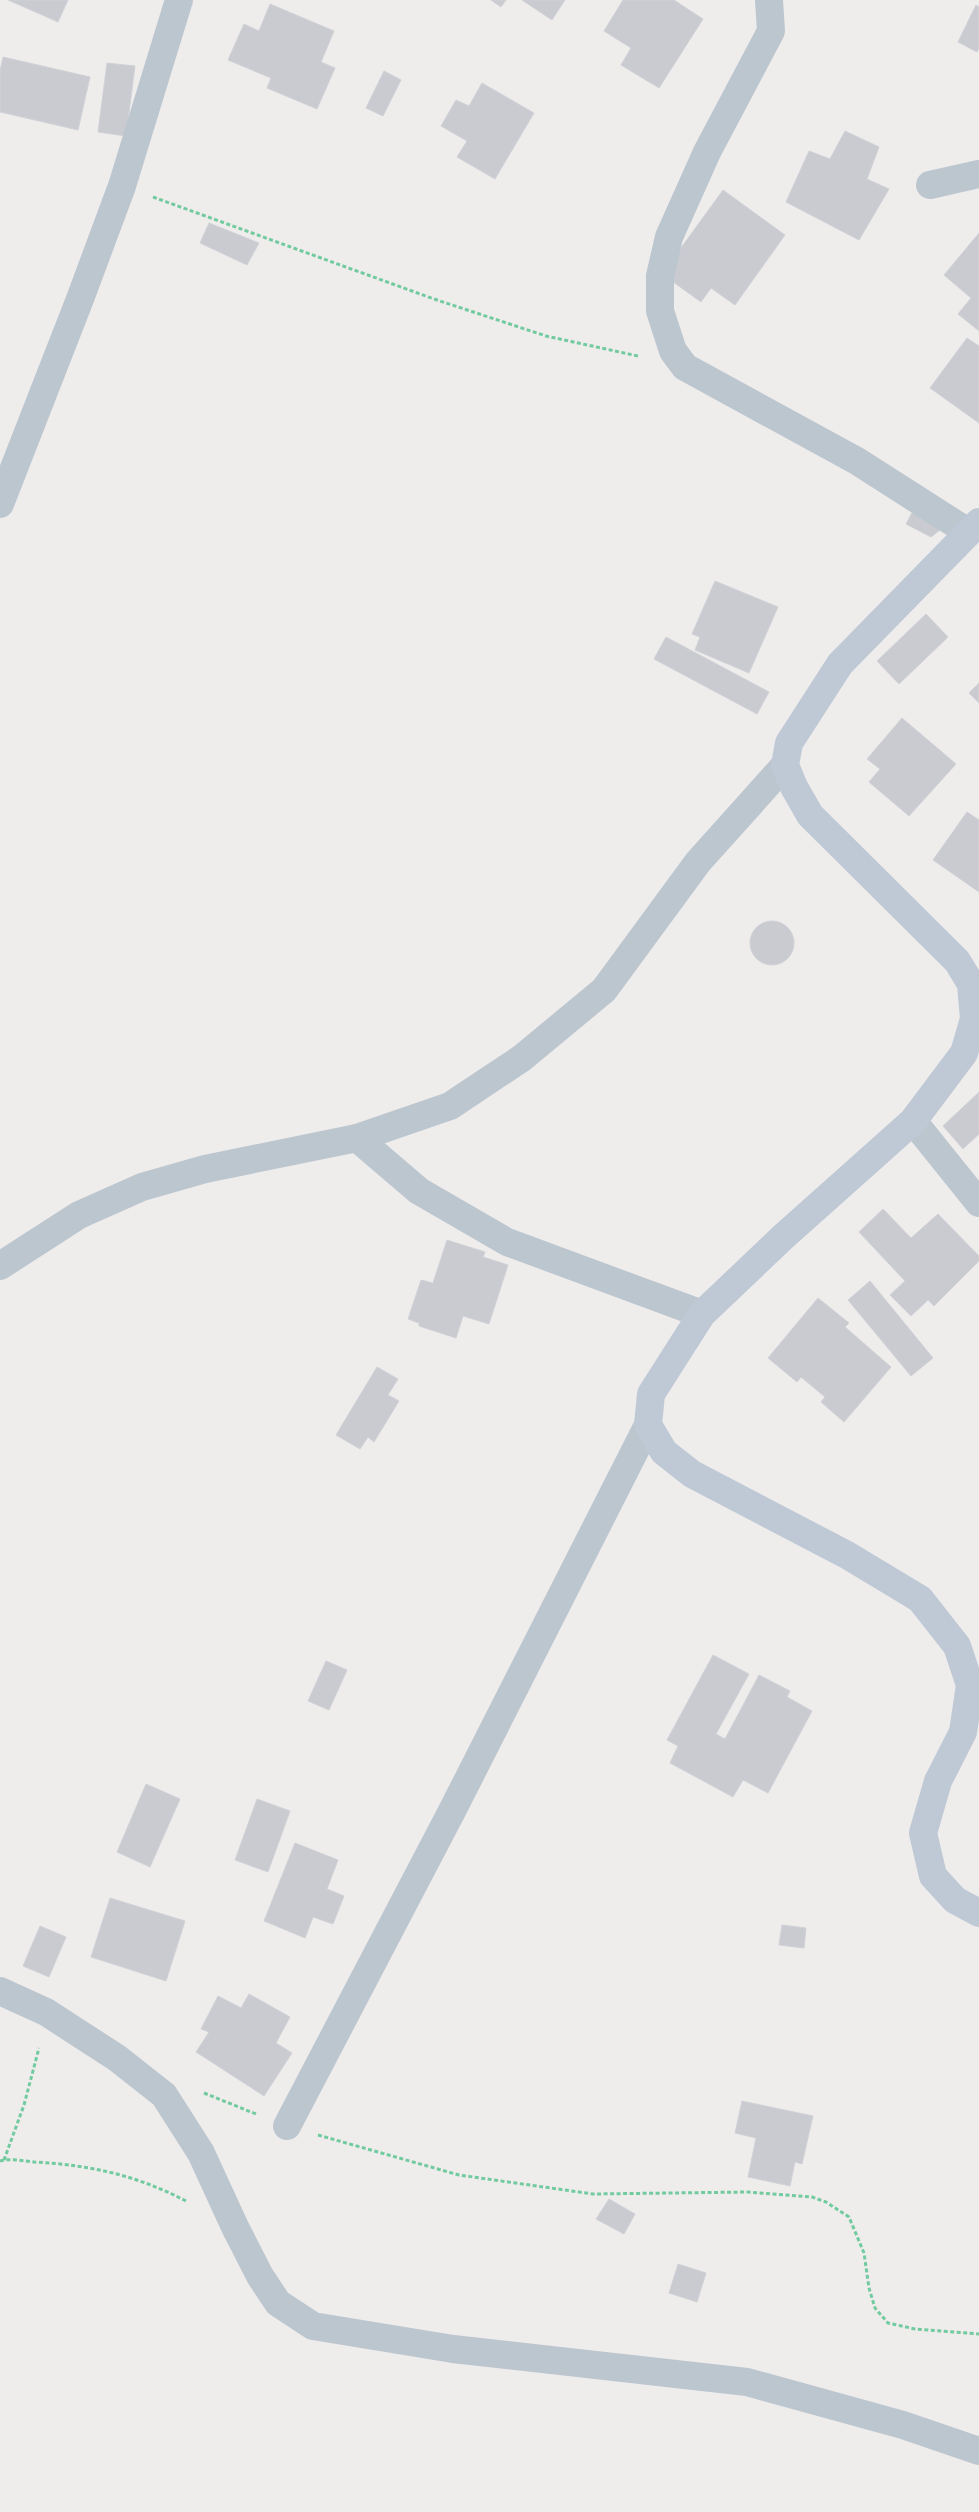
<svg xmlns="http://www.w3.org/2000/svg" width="979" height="2512" font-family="Montserrat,sans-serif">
<rect width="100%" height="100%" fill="#efecec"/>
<!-- building -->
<g fill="#c9cbd1" stroke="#d0d2d8">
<polygon points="8,0 68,0 58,22"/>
<polygon points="491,0 506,0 501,7"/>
<polygon points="522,0 565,0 552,20"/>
<polygon points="623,0 674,0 703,19 659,88 621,65 631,48 604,31"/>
<polygon points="270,4 334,31 321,62 335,68 317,109 267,88 271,78 228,60 244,24 259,31"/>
<polygon points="976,5 979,7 979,48 977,52 958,42"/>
<polygon points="3,57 90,77 78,130 0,112 0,71"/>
<polygon points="107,63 135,66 126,136 98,132"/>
<polygon points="384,71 401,80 383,116 366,108"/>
<polygon points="482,83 534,113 495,179 457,157 467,141 441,126 456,100 469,106"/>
<polygon points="845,131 879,147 867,179 889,189 859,240 786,202 809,151 830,159"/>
<polygon points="723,190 785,235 735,305 711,288 701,302 662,274"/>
<polygon points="209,223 259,243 247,265 200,243"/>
<polygon points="979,233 979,331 958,314 971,298 944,275"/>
<polygon points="967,338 979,346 979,423 930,388"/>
<polygon points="915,507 944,527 931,537 906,524"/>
<polygon points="715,581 778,607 749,673 695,650 700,637 692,634"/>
<polygon points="926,614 948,637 899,684 877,661"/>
<polygon points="666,637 769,692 757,714 654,659"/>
<polygon points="979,683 979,703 969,693"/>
<polygon points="902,718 956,764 909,816 869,782 880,769 867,759"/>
<polygon points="967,812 979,820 979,892 933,860"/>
<circle cx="772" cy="943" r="22"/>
<polygon points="979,1092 979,1134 963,1149 943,1126"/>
<polygon points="883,1209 911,1238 938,1214 979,1256 979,1261 934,1306 928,1300 911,1316 890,1295 905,1281 859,1232"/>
<polygon points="447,1240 485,1252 483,1257 508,1265 489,1324 463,1316 456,1338 419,1326 419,1323 408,1319 421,1280 433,1283"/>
<polygon points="870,1281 933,1358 911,1376 848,1300"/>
<polygon points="818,1298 849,1323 845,1327 891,1367 844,1422 821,1402 825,1397 801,1377 797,1382 768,1358"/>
<polygon points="377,1367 398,1379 388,1395 399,1401 374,1442 368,1437 360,1449 336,1435"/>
<polygon points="713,1655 749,1674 716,1734 725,1739 759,1675 790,1691 787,1697 812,1711 768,1793 743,1780 733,1797 670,1763 678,1746 667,1740"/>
<polygon points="326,1661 347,1670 329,1710 308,1701"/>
<polygon points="146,1784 180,1799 150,1867 117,1852"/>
<polygon points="257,1799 290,1811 268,1872 235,1860"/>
<polygon points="295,1843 338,1860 327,1889 344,1896 333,1924 313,1917 305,1938 264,1921"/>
<polygon points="110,1898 185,1921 166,1981 91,1957"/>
<polygon points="782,1925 806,1928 804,1948 779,1945"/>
<polygon points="40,1926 66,1937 49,1977 23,1966"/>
<polygon points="249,1994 290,2017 276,2043 292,2053 264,2096 196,2052 209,2032 201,2029 218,1996 241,2008"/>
<polygon points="742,2101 813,2116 802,2164 795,2162 790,2186 748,2177 756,2138 735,2133"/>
<polygon points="609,2199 635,2214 624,2234 596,2219"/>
<polygon points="678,2264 706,2273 697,2302 669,2293"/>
</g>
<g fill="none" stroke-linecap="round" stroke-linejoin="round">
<!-- path -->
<g stroke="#71cb9f" stroke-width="3" stroke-dasharray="4 2.5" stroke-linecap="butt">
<polyline points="153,197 434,299 546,336 638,356"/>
<polyline points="204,2093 256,2114"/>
<polyline points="318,2135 459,2175 593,2194 748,2192 812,2197 826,2202 849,2217 864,2253 869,2288 875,2308 888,2323 915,2329 979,2334"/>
<polyline points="4,2160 24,2105 39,2048"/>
<path d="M 0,2161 C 10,2158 24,2161 34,2162 C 90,2165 136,2175 186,2201"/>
</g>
<!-- street -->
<g stroke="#bcc6cf" stroke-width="28">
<polyline points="769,0 771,31 707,152 669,237 660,276 660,311 673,351 685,367 857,461 968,532"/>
<polyline points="930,185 979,174"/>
<polyline points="0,504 80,299 122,186 179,0"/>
<polyline points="913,1121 979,1203"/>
<polyline points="357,1138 419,1191 507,1242 702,1314"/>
<polyline points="0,1266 79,1215 142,1187 205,1169 357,1138 450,1106 522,1058 604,990 698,862 785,765"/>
<polyline points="0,1991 46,2012 117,2058 164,2095 201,2153 235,2227 260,2276 278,2303 313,2326 453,2349 747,2382 903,2425 979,2451"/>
<polyline points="287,2126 453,1809 648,1425"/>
</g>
<!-- secondary -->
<polyline stroke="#bec9d5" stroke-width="28" points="979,522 840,664 789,743 785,765 794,787 810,815 957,961 971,984 974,1019 964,1053 913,1121 783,1237 702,1314 651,1394 648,1425 664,1452 692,1474 847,1555 920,1599 957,1646 970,1685 963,1732 938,1781 923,1833 933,1876 955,1900 979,1913"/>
</g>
</svg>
